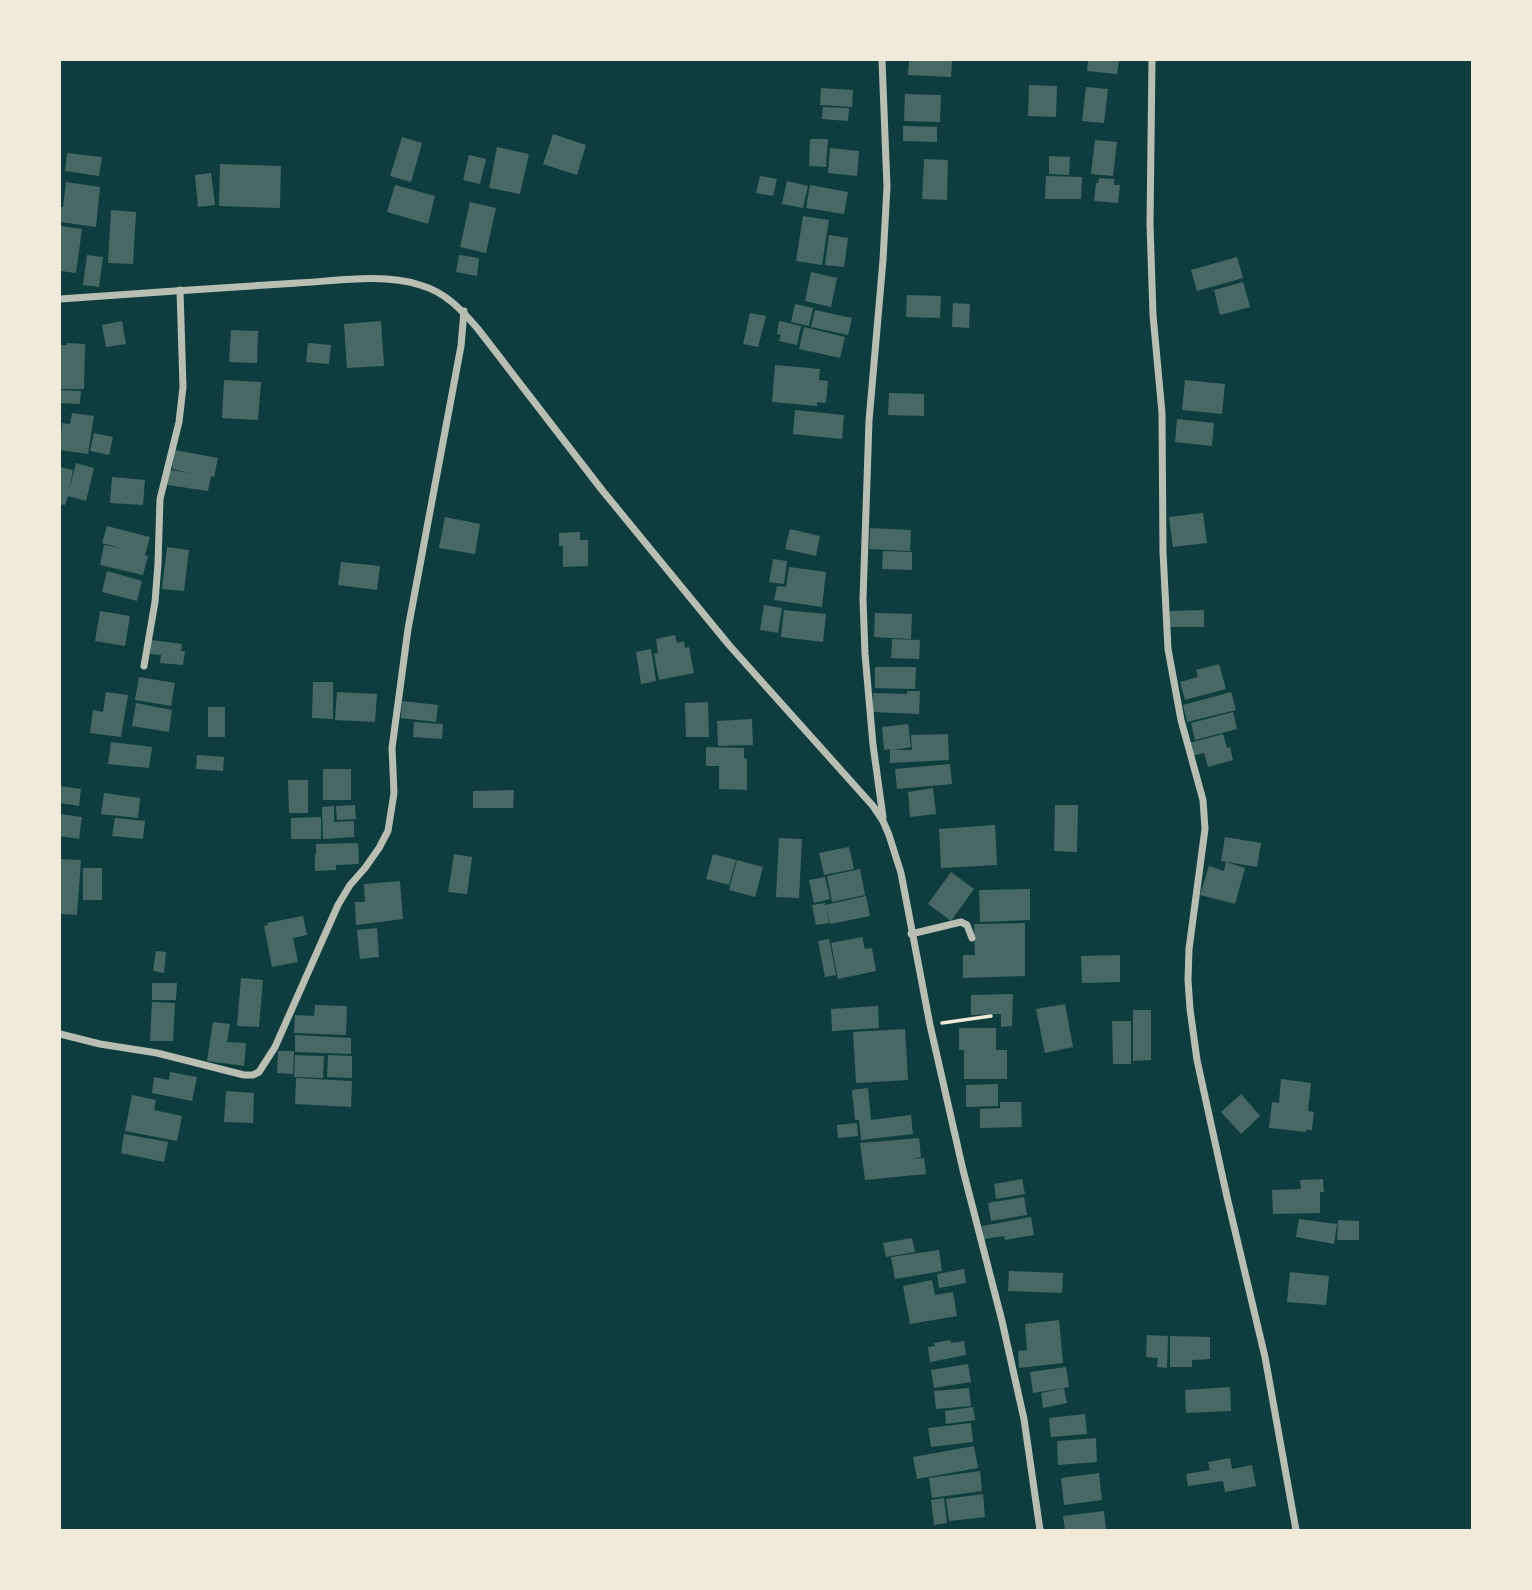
<svg xmlns="http://www.w3.org/2000/svg" width="1532" height="1590" font-family="Manrope,sans-serif">
<rect width="100%" height="100%" fill="#0f3d3e"/>
<!-- building -->
<g fill="#486865">
<polygon points="909,60 952,60 951,77 908,75"/>
<polygon points="1088,60 1119,60 1117,74 1087,71"/>
<polygon points="1029,85 1057,86 1056,117 1028,116"/>
<polygon points="1086,87 1108,89 1104,123 1082,121"/>
<polygon points="821,88 853,90 852,107 820,105"/>
<polygon points="905,94 941,95 940,122 904,121"/>
<polygon points="823,107 849,108 848,121 822,119"/>
<polygon points="903,126 937,127 937,142 903,141"/>
<polygon points="553,134 586,145 577,175 543,164"/>
<polygon points="402,137 422,143 411,182 390,176"/>
<polygon points="810,139 828,139 826,167 809,166"/>
<polygon points="1095,140 1117,142 1113,176 1091,174"/>
<polygon points="497,147 529,154 520,194 489,188"/>
<polygon points="830,148 859,151 857,176 828,173"/>
<polygon points="67,153 102,157 99,176 65,171"/>
<polygon points="469,155 486,159 480,184 463,180"/>
<polygon points="1049,156 1070,157 1069,175 1049,174"/>
<polygon points="924,159 948,160 947,200 922,199"/>
<polygon points="220,164 281,166 280,208 219,206"/>
<polygon points="211,173 215,205 198,207 195,175"/>
<polygon points="760,176 777,179 773,196 756,193"/>
<polygon points="1046,176 1082,177 1081,199 1045,199"/>
<polygon points="1099,178 1114,179 1114,185 1120,185 1118,203 1094,201 1096,183 1098,183"/>
<polygon points="787,181 808,186 803,208 782,204"/>
<polygon points="66,182 100,187 96,227 60,222 61,207 63,207"/>
<polygon points="395,185 435,196 428,224 387,212"/>
<polygon points="810,185 848,192 844,214 806,208"/>
<polygon points="470,202 496,208 486,253 460,247"/>
<polygon points="111,210 136,212 133,264 108,263"/>
<polygon points="803,216 829,220 822,265 796,261"/>
<polygon points="61,226 82,229 76,273 60,271 60,240"/>
<polygon points="829,235 848,238 844,267 825,265"/>
<polygon points="87,255 103,257 99,287 83,285"/>
<polygon points="459,255 479,258 477,276 456,272"/>
<polygon points="1237,257 1243,278 1197,291 1191,270"/>
<polygon points="811,272 837,278 831,307 805,301"/>
<polygon points="1243,282 1250,307 1220,315 1214,290"/>
<polygon points="907,295 941,296 940,318 906,317"/>
<polygon points="953,303 970,304 969,328 952,327"/>
<polygon points="795,304 813,308 809,326 791,322"/>
<polygon points="815,310 852,318 848,335 811,327"/>
<polygon points="750,313 766,316 758,347 743,344"/>
<polygon points="122,321 126,344 106,347 102,325"/>
<polygon points="381,321 384,366 347,368 344,324"/>
<polygon points="779,321 801,326 797,345 779,341 781,335 777,334"/>
<polygon points="804,327 845,337 840,358 799,349"/>
<polygon points="231,330 258,331 257,363 229,362"/>
<polygon points="67,343 85,344 84,389 60,389 60,345 67,345"/>
<polygon points="308,343 331,345 329,364 306,362"/>
<polygon points="775,365 820,369 819,380 828,381 826,403 817,402 817,406 772,402"/>
<polygon points="224,380 261,382 258,420 222,418"/>
<polygon points="1185,380 1225,384 1222,414 1182,410"/>
<polygon points="60,390 81,391 80,404 60,403"/>
<polygon points="889,393 924,394 924,416 888,415"/>
<polygon points="795,410 844,415 842,439 793,434"/>
<polygon points="72,413 94,416 88,454 60,450 62,423 70,424"/>
<polygon points="1177,419 1214,423 1212,446 1175,442"/>
<polygon points="94,433 113,437 109,455 90,451"/>
<polygon points="175,450 218,458 214,477 211,476 208,491 167,485 170,470 190,473 172,469"/>
<polygon points="76,463 94,468 86,501 68,496 65,505 60,504 60,467 73,470 69,491"/>
<polygon points="112,477 145,480 143,505 110,503"/>
<polygon points="1203,513 1207,543 1173,547 1169,517"/>
<polygon points="445,517 480,524 475,554 439,548"/>
<polygon points="107,526 150,537 145,555 148,556 143,575 100,565 104,545 120,548 102,543"/>
<polygon points="870,528 911,530 910,551 869,549"/>
<polygon points="790,529 820,536 816,556 785,549"/>
<polygon points="580,532 580,540 588,540 588,566 563,567 563,546 559,546 559,533"/>
<polygon points="167,547 189,550 184,591 162,589"/>
<polygon points="883,551 912,552 912,570 882,569"/>
<polygon points="773,559 787,561 784,584 769,582"/>
<polygon points="341,562 380,566 377,590 338,585"/>
<polygon points="789,567 826,572 822,607 774,600 777,586 786,587"/>
<polygon points="107,571 142,581 137,601 102,592"/>
<polygon points="764,605 782,608 778,633 760,630"/>
<polygon points="784,610 826,614 823,642 781,637"/>
<polygon points="1204,610 1204,627 1170,627 1170,611"/>
<polygon points="100,611 130,616 125,646 95,641"/>
<polygon points="875,613 912,614 911,639 874,637"/>
<polygon points="675,635 677,643 684,641 685,648 689,647 694,673 659,680 654,654 658,653 656,639"/>
<polygon points="892,639 920,640 919,659 891,658"/>
<polygon points="151,640 182,644 181,651 185,651 183,665 160,663 161,655 150,654"/>
<polygon points="651,649 656,681 641,684 636,652"/>
<polygon points="1219,664 1226,689 1185,700 1180,682 1198,677 1196,670"/>
<polygon points="875,667 916,667 915,689 875,688"/>
<polygon points="139,677 175,683 171,706 135,700"/>
<polygon points="313,682 333,682 333,719 312,718"/>
<polygon points="907,691 920,691 919,714 873,712 873,693 907,694"/>
<polygon points="106,692 128,695 121,737 90,733 93,710 103,712"/>
<polygon points="337,692 377,694 375,722 335,720"/>
<polygon points="1231,692 1236,710 1187,722 1183,705"/>
<polygon points="402,701 438,705 436,722 401,718"/>
<polygon points="708,702 709,737 686,737 685,703"/>
<polygon points="136,703 172,710 169,732 132,726"/>
<rect x="208" y="707" width="17" height="30"/>
<polygon points="1233,712 1237,729 1195,740 1191,723"/>
<polygon points="752,719 753,745 718,746 717,721"/>
<polygon points="414,722 443,724 442,739 413,737"/>
<polygon points="908,724 911,747 893,750 912,750 911,735 948,734 949,760 890,763 890,749 884,750 882,727"/>
<polygon points="1223,734 1227,748 1230,747 1233,760 1208,767 1204,753 1192,756 1189,743"/>
<polygon points="111,742 152,747 149,768 108,764"/>
<polygon points="706,747 744,748 744,758 747,759 747,790 719,789 719,766 706,766"/>
<polygon points="197,755 224,757 223,771 196,769"/>
<polygon points="950,764 952,784 897,789 895,769"/>
<rect x="323" y="769" width="28" height="31"/>
<polygon points="288,780 308,780 308,813 289,813"/>
<polygon points="60,786 81,789 79,806 60,803"/>
<polygon points="933,788 936,814 910,817 908,792"/>
<polygon points="514,790 513,808 473,808 473,791"/>
<polygon points="104,793 140,798 138,818 101,814"/>
<polygon points="355,805 356,819 337,820 336,806"/>
<polygon points="1055,805 1078,805 1077,852 1054,851"/>
<polygon points="334,806 334,822 354,821 354,837 323,839 322,807"/>
<polygon points="60,814 82,817 79,839 60,836"/>
<polygon points="321,817 321,839 291,839 291,818"/>
<polygon points="115,818 145,821 143,839 112,836"/>
<polygon points="995,825 997,865 941,868 939,829"/>
<polygon points="1225,837 1261,843 1257,867 1221,861"/>
<polygon points="779,838 802,839 799,898 776,897"/>
<polygon points="358,843 359,864 336,865 336,870 315,871 315,854 316,854 316,844"/>
<polygon points="849,847 854,869 824,875 819,853"/>
<polygon points="454,854 472,857 467,894 448,892"/>
<polygon points="713,854 736,860 729,885 706,879"/>
<polygon points="60,859 81,860 77,915 60,914"/>
<polygon points="737,860 763,867 755,897 729,890"/>
<polygon points="1226,862 1245,868 1235,904 1200,895 1209,866 1224,871"/>
<rect x="83" y="868" width="19" height="32"/>
<polygon points="860,869 865,895 832,902 827,876"/>
<polygon points="951,872 974,889 951,921 928,904"/>
<polygon points="825,877 830,899 814,903 809,880"/>
<polygon points="400,881 403,919 356,925 355,902 365,902 364,884"/>
<polygon points="1030,889 1030,920 980,922 979,890"/>
<polygon points="866,896 870,916 830,924 827,909 829,923 816,925 812,905 825,903 825,905"/>
<polygon points="303,916 307,935 293,938 298,962 272,967 264,926 268,925 267,923"/>
<polygon points="1025,923 1025,976 963,978 963,955 975,955 974,924"/>
<polygon points="377,928 379,957 360,959 357,930"/>
<polygon points="862,937 865,949 872,948 876,971 838,979 831,943"/>
<polygon points="829,939 836,975 825,977 818,941"/>
<polygon points="156,951 166,952 164,973 153,971"/>
<polygon points="1120,955 1120,982 1082,983 1081,956"/>
<polygon points="241,978 263,980 259,1027 237,1026"/>
<polygon points="152,983 177,983 176,1000 152,1000"/>
<polygon points="1013,994 1012,1026 1001,1027 1001,1014 971,1015 971,995"/>
<polygon points="152,1002 175,1003 173,1041 150,1041"/>
<polygon points="1065,1004 1073,1047 1045,1053 1036,1009"/>
<polygon points="315,1005 347,1006 346,1035 294,1033 295,1015 314,1016"/>
<polygon points="878,1006 879,1028 832,1031 831,1009"/>
<polygon points="1133,1010 1151,1010 1151,1060 1133,1061"/>
<polygon points="1112,1021 1131,1021 1131,1064 1113,1064"/>
<polygon points="213,1022 230,1024 227,1042 246,1043 244,1066 207,1061"/>
<polygon points="959,1028 996,1028 996,1050 1007,1050 1007,1079 964,1079 964,1050 959,1050"/>
<polygon points="905,1029 908,1080 856,1083 853,1032"/>
<polygon points="295,1035 351,1038 351,1054 295,1052"/>
<polygon points="278,1051 294,1051 293,1074 277,1073"/>
<polygon points="295,1055 324,1056 323,1078 294,1077"/>
<polygon points="328,1055 352,1056 352,1078 327,1077"/>
<polygon points="170,1072 197,1077 192,1101 152,1093 154,1077 169,1080"/>
<polygon points="296,1078 352,1081 351,1107 295,1104"/>
<polygon points="1281,1079 1311,1083 1308,1111 1314,1112 1312,1130 1306,1130 1306,1132 1269,1128 1272,1102 1279,1103"/>
<polygon points="998,1084 998,1106 966,1107 966,1085"/>
<polygon points="868,1088 871,1120 911,1115 913,1134 861,1140 859,1120 855,1120 852,1090"/>
<polygon points="226,1091 254,1093 253,1123 224,1122"/>
<polygon points="1241,1094 1260,1116 1241,1134 1221,1112"/>
<polygon points="132,1095 156,1100 154,1110 182,1116 177,1141 125,1131"/>
<polygon points="1000,1102 1021,1102 1022,1127 980,1128 980,1109 1000,1108"/>
<polygon points="857,1123 858,1136 838,1138 837,1125"/>
<polygon points="124,1134 168,1142 164,1162 121,1153"/>
<polygon points="919,1138 921,1157 913,1159 924,1158 926,1174 865,1180 860,1143"/>
<polygon points="1022,1179 1025,1194 996,1199 994,1184"/>
<polygon points="1323,1179 1324,1192 1320,1192 1320,1213 1273,1214 1272,1190 1301,1189 1300,1180"/>
<polygon points="1024,1197 1027,1215 991,1221 988,1203"/>
<polygon points="1031,1217 1034,1235 1005,1240 1004,1236 984,1239 982,1226"/>
<polygon points="1299,1219 1337,1224 1334,1244 1296,1237"/>
<polygon points="1338,1220 1359,1221 1359,1240 1337,1240"/>
<polygon points="912,1238 915,1252 886,1257 883,1243"/>
<polygon points="939,1250 942,1271 895,1279 891,1257"/>
<polygon points="964,1269 966,1283 939,1288 937,1274"/>
<polygon points="1009,1271 1063,1273 1062,1293 1008,1291"/>
<polygon points="1290,1272 1329,1276 1326,1305 1287,1302"/>
<polygon points="932,1280 935,1295 953,1292 957,1316 910,1324 903,1286"/>
<polygon points="1059,1320 1063,1363 1019,1368 1018,1351 1027,1350 1025,1324"/>
<polygon points="1147,1335 1168,1336 1167,1368 1157,1367 1158,1358 1146,1357"/>
<polygon points="1170,1336 1210,1337 1210,1359 1192,1360 1192,1367 1170,1367"/>
<polygon points="950,1340 951,1343 964,1341 966,1355 930,1362 928,1347 935,1346 934,1343"/>
<polygon points="968,1364 971,1382 934,1388 931,1370"/>
<polygon points="1066,1367 1069,1387 1033,1393 1030,1372"/>
<polygon points="1230,1387 1231,1411 1186,1413 1185,1390"/>
<polygon points="969,1388 971,1406 936,1409 934,1391"/>
<polygon points="1064,1388 1067,1403 1043,1408 1041,1393"/>
<polygon points="973,1407 975,1420 946,1424 945,1411"/>
<polygon points="1085,1414 1087,1434 1051,1437 1049,1418"/>
<polygon points="971,1423 973,1442 931,1447 928,1428"/>
<polygon points="1096,1438 1097,1462 1058,1465 1057,1441"/>
<polygon points="974,1446 978,1468 917,1479 913,1457"/>
<polygon points="1230,1458 1232,1469 1252,1465 1256,1486 1225,1492 1223,1481 1188,1486 1186,1474 1210,1470 1208,1462"/>
<polygon points="980,1471 982,1491 932,1498 929,1478"/>
<polygon points="1099,1473 1102,1500 1064,1505 1061,1478"/>
<polygon points="983,1494 985,1517 949,1521 946,1499"/>
<polygon points="944,1498 947,1523 934,1525 931,1500"/>
<polygon points="1104,1511 1106,1530 1065,1530 1063,1516"/>
</g>
<g fill="none" stroke-linecap="round" stroke-linejoin="round">
<!-- path -->
<polyline stroke="#f1e9da" stroke-width="3.5" points="942,1023 991,1016"/>
<!-- minor -->
<g stroke="#b8beb3" stroke-width="7">
<polyline points="882,60 887,187 883,260 869,421 863,599 865,654 873,745 883,817"/>
<polyline points="1152,60 1150,224 1153,315 1162,413 1163,552 1168,649 1181,720 1203,800 1205,829 1189,949 1188,980 1190,1009 1197,1060 1227,1197 1265,1357 1296,1530"/>
<path d="M 60,299 C 139,293 219,288 298,283 C 336,281 383,273 420,285 C 445,292 461,309 478,329 L 602,490 L 729,645 L 873,806 L 883,821 L 889,835 L 901,873 L 930,1025 L 963,1170 L 1002,1321 L 1024,1419 L 1040,1530"/>
<polyline points="144,666 155,602 158,564 160,499 179,422 183,387 180,290"/>
<polyline points="911,934 961,922 967,925 972,938"/>
<polyline points="60,1034 100,1044 157,1053 244,1075 253,1075 259,1072 275,1047 338,905 350,885 365,868 379,848 388,831 394,793 392,748 408,629 461,346 464,311"/>
</g>
</g>
<!-- border -->
<rect width="1532" height="1590" fill="none" stroke="#f1e9da" stroke-width="122"/>
</svg>
